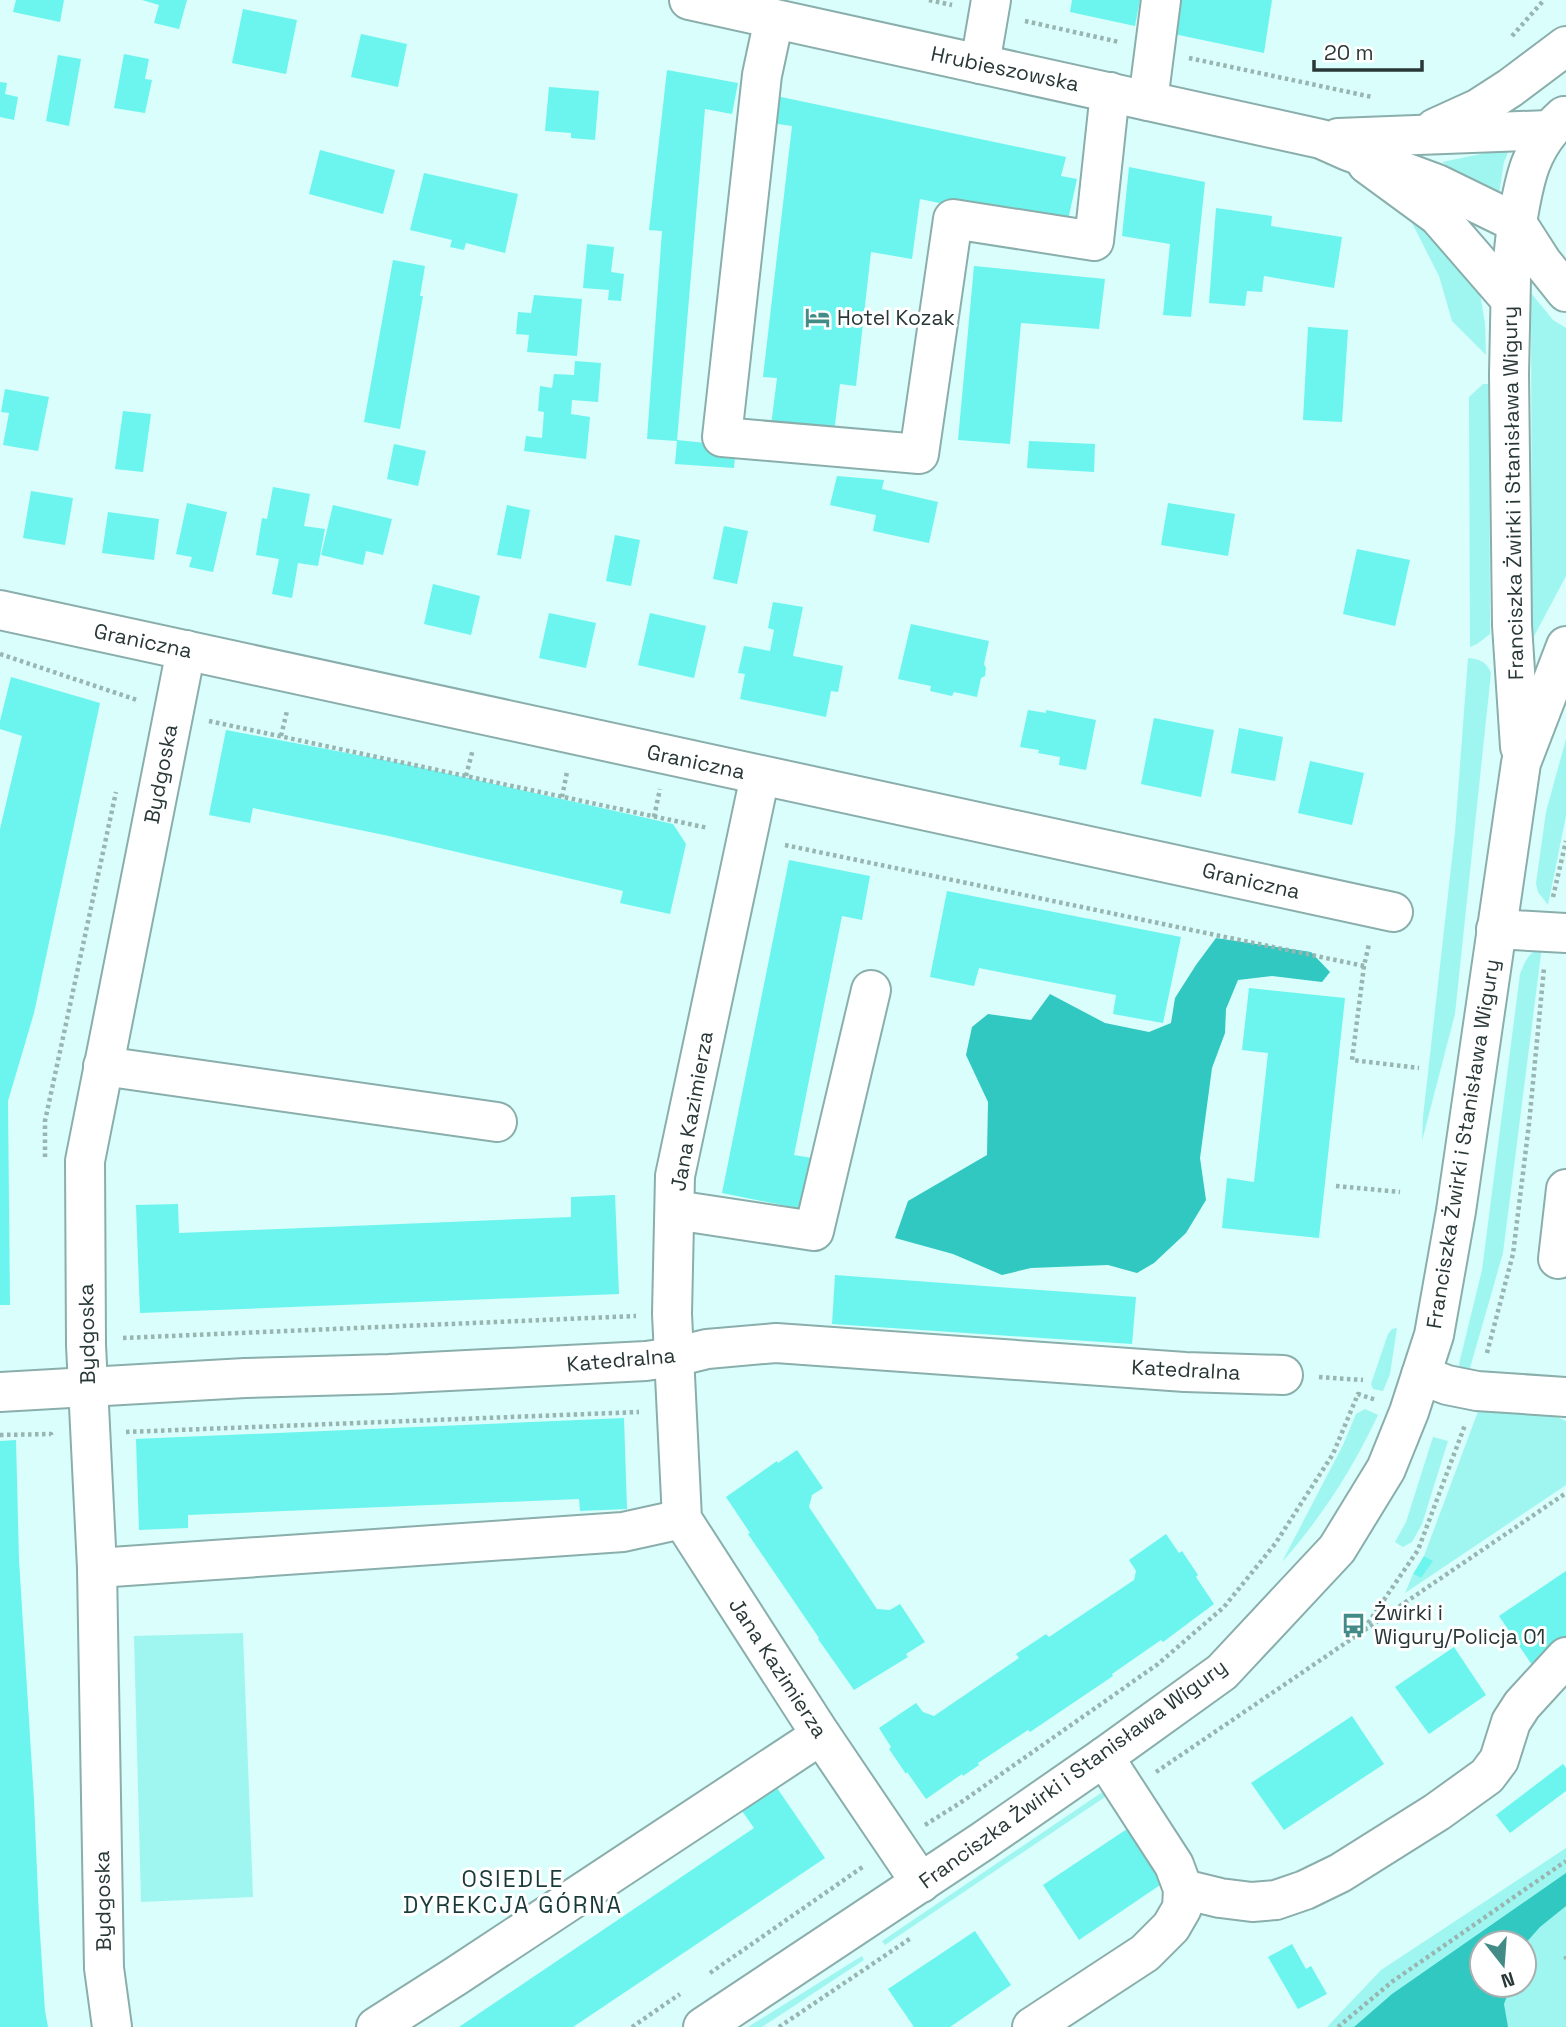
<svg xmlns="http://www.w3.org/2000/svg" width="1566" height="2027" font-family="'Space Grotesk',sans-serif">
<rect width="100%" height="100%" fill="#d9fefb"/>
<!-- green -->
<g fill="#9ff6f0" fill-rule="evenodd">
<polygon points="1510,148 1504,162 1498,200 1442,162"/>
<polygon points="1410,205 1474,276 1481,299 1485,324 1486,355 1452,321 1439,276 1410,219"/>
<polygon points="1531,293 1553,320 1566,328 1566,576 1532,640"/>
<polygon points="1483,384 1489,384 1490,634 1477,644 1470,647 1469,397"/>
<path d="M 1468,658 C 1480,659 1487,662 1491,673 L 1455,1014 L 1422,1141 L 1423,1117 L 1455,832 Z"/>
<polygon points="1566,739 1566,816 1548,905 1538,892 1536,883 1546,812"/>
<path d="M 1542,946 L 1503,1253 L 1468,1375 L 1461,1372 L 1459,1364 L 1482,1270 L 1520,974 C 1525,960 1529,953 1542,946 Z"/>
<polygon points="1397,1328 1390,1374 1383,1391 1373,1389 1371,1384 1388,1334 1392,1329"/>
<polygon points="1480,1406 1555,1416 1566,1421 1566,1485 1405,1593 1413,1574 1421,1578 1432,1561 1424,1556"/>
<path d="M 1365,1409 L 1378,1415 C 1353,1468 1322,1517 1282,1562 L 1343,1445 L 1356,1414 Z"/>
<polygon points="1433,1437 1448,1441 1422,1524 1412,1542 1403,1547 1395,1542 1406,1522"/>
<polygon points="243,1633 253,1897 141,1902 134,1636"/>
<polygon points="1105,1792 1108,1795 885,1945 882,1941 1101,1793"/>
<path d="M 1566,1848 L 1566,2027 L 1327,2027 L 1381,1970 ZM 1482,1943 L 1524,1943 L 1524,1985 L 1482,1985 Z"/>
<polygon points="862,1956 864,1960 762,2027 748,2027"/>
</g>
<!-- forest -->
<g fill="#30c8c1">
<polygon points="1216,938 1311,952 1330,972 1322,982 1272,976 1238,980 1226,1009 1225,1033 1212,1068 1200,1158 1206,1200 1186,1233 1154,1263 1137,1273 1108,1265 1031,1268 1002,1275 953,1254 895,1238 908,1201 987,1155 988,1102 966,1055 972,1027 988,1014 1031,1020 1050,994 1105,1023 1149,1032 1171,1023 1175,998 1196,965"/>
<polygon points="1566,1873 1566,1906 1540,1927 1524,1945 1524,1943 1482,1943 1482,1985 1511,1985 1504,2004 1508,2027 1354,2027 1392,1994"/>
</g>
<!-- building -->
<g fill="#6bf5ee">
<polygon points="16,0 64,0 60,22 13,12"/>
<polygon points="142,0 187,0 179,29 154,23 159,5"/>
<polygon points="1072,0 1140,0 1135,26 1070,12"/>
<polygon points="1180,0 1272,0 1264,53 1174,34"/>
<polygon points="243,9 297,20 286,74 232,63"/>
<polygon points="361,34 407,44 398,87 351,77"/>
<polygon points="124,54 149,59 145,79 152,80 145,113 114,108"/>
<polygon points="58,55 81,59 69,126 46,121"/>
<polygon points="667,70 738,83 732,114 705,109 677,441 647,439 662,231 649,230"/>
<polygon points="0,82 7,83 5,94 18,97 14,120 0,117"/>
<polygon points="549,87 599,91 595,140 571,138 571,133 545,131"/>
<polygon points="767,94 1066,157 1061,176 1077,179 1066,229 920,199 912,259 871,252 856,386 840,384 833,440 770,434 777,378 763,377 792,126 764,122"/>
<polygon points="320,150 395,170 383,214 309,194"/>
<polygon points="1129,167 1205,182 1191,317 1163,315 1170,244 1122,236"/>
<polygon points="424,173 518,194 505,253 466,243 464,250 450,247 452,240 410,230"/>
<polygon points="1216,208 1272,216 1271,226 1342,237 1334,288 1264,276 1262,292 1247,291 1245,306 1209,303"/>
<polygon points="587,244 614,247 611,272 624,274 621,301 608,300 609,290 583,288"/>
<polygon points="393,260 425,266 420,296 423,296 400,429 364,422"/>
<polygon points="974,266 1105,279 1099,329 1021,323 1010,444 958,440"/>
<polygon points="534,295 582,299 577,356 527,352 529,335 516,334 518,312 531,313"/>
<polygon points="1308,327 1348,330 1342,422 1303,420"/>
<polygon points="575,361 601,363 598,402 572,400 571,414 590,417 586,459 524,451 526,436 542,438 544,412 538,411 540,386 552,388 554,374 574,375"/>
<polygon points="5,389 49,397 38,451 3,445 9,413 1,412"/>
<polygon points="123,411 151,414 143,472 115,469"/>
<polygon points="677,440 736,446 734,468 675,464"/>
<polygon points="1029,441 1095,444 1094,472 1027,468"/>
<polygon points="394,444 426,451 418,486 387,479"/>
<polygon points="837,476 884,480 882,489 938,502 929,543 873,531 876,515 830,505"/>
<polygon points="273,487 310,494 304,526 325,529 318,566 298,563 292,598 272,594 279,559 256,555 262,518 267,519"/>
<polygon points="31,491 73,498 65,545 23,538"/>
<polygon points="187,503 227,512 213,572 189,567 192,557 176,554"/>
<polygon points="1168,503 1235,514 1228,556 1161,545"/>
<polygon points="333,505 392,519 383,555 366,551 363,565 321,555"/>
<polygon points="507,505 530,510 521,559 497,555"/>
<polygon points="108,512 159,519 154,560 102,553"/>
<polygon points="724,526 748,531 737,584 713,579"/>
<polygon points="615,535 640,540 631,586 606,581"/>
<polygon points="1357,549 1410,560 1395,626 1343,614"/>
<polygon points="433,584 480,596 471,635 424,624"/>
<polygon points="773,602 803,607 793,656 843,666 838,692 831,691 826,717 740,699 745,674 738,673 744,646 770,651 774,630 768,628"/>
<polygon points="549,613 596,623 586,668 539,658"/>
<polygon points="650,613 706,626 694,678 638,665"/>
<polygon points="911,624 989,641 984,664 986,668 985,676 981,678 977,697 954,692 952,696 930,691 931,686 898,679"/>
<polygon points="11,677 100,703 34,1013 8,1101 10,1305 0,1305 0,829 22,736 0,729 0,721"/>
<polygon points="1028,710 1046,713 1046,710 1096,720 1086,770 1059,765 1060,757 1038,753 1039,750 1020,747"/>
<polygon points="1154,718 1214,730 1201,797 1141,784"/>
<polygon points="1239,728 1283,737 1275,781 1231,773"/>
<polygon points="226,730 405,764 673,824 686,844 670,914 620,903 623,891 389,836 253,808 250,823 209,815"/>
<polygon points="1310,761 1364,773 1352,825 1298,813"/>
<polygon points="789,860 870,876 862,920 842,916 794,1155 812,1158 802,1209 722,1193"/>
<polygon points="947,891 1181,937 1163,1023 1113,1014 1116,995 979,968 974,986 930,977"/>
<polygon points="1249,988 1345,998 1319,1238 1222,1228 1227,1178 1254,1182 1268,1053 1242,1050"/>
<polygon points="615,1195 619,1294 140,1313 136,1205 178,1204 179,1233 571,1217 571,1197"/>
<polygon points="835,1275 1136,1297 1132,1344 832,1324"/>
<polygon points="624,1418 627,1509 580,1511 579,1499 188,1515 188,1528 139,1530 136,1439"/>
<polygon points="16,1440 19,1560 34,1800 39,1918 45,2011 48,2027 0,2027 0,1441"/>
<polygon points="797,1450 823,1488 812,1495 809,1507 877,1609 890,1610 900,1604 925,1642 906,1654 908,1657 854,1690 818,1639 819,1638 748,1534 750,1533 726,1497 777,1461 778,1463"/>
<polygon points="1166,1534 1179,1553 1182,1551 1198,1575 1196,1577 1214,1604 1163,1642 1161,1640 1112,1674 1113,1676 1030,1732 1028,1730 978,1763 979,1765 963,1776 962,1774 926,1799 907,1772 906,1774 889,1749 891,1747 879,1728 916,1703 923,1712 934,1716 1019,1658 1016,1654 1046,1634 1049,1637 1134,1580 1136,1571 1129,1560"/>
<polygon points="1424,1556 1433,1561 1421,1578 1413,1574"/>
<polygon points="1566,1571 1566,1641 1532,1665 1499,1616"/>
<polygon points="1454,1647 1486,1695 1429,1734 1395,1687"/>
<polygon points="1352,1716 1384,1764 1284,1830 1251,1783"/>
<polygon points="1563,1764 1566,1768 1566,1791 1510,1833 1496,1815"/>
<polygon points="775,1785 825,1858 573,2027 459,2027 754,1828 740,1808"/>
<polygon points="1130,1827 1166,1881 1079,1940 1043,1885"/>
<polygon points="975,1931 1011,1985 950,2027 914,2027 888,1989"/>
<polygon points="1292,1944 1306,1969 1311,1966 1327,1994 1298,2009 1268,1957"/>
</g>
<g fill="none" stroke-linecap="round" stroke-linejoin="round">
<defs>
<g id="minor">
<polyline points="774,19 762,75 722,437 919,454 953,219 1094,241 1110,92"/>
<polyline points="980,64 991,0"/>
<polyline points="1148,101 1161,0"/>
<polyline points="1367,164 1438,216 1510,299"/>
<polyline points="1517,223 1511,278 1509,374 1512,625 1520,747"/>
<polyline points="0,610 1393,912"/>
<polyline points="760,776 675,1176 672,1314 682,1519 821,1735 921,1883"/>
<polyline points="1496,929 1566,933"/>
<polyline points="103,1066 497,1122"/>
<polyline points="675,1210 814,1231 871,990"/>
<polyline points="1558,1259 1566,1189"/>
<polyline points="1421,1375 1447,1385 1477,1391 1566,1397"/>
<polyline points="0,1392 245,1378 389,1374 646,1361 674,1357 707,1349 776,1343 1185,1372 1283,1375"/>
<polyline points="97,1568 623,1532 682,1519"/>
<polyline points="1183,1889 1220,1898 1252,1902 1276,1900 1305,1890 1340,1873 1437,1812 1487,1776 1499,1760 1511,1722 1522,1705 1566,1657"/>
<polyline points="112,2027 104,1968 97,1568 86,1345 85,1161 186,650"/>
<polyline points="376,2027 456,1976 821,1735"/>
<polyline points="703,2027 983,1841 1104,1757 1222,1672 1337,1549 1386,1469 1409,1412 1434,1335 1456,1211 1521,763 1566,646"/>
<polyline points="1032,2027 1145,1953 1171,1927 1182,1908 1183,1889 1174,1865 1104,1757"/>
</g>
<g id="major">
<polyline points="689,0 1321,139 1348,151 1437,184 1517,223"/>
<path d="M 1564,116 C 1530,146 1524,180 1517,223 L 1542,262 L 1566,292"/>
<polyline points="1435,128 1479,108 1510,88 1566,46"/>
<polyline points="1338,138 1549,130"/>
</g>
</defs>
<!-- minor casing -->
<use href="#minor" stroke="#8aaeab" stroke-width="42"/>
<!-- major casing -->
<use href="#major" stroke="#8aaeab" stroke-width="42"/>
<!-- path -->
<g stroke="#98b5b2" stroke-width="4.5" stroke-dasharray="3.5 3.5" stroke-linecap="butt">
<polyline points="929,0 952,5"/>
<polyline points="1025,21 1119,42"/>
<polyline points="1512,36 1544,0"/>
<polyline points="1189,58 1372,97"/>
<polyline points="0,654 137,700 136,702"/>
<polyline points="209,721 708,828"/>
<polyline points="281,736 287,711"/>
<polyline points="466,776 473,749"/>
<polyline points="562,797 567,772"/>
<polyline points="654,817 660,789"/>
<polyline points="785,845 1364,966 1369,944"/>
<polyline points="1553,897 1566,841"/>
<polyline points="1364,966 1352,1060 1419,1068"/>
<polyline points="45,1157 45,1121 116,792"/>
<polyline points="1336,1186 1400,1192"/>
<polyline points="123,1338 636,1316"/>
<polyline points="1487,1353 1513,1254 1529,1124 1544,968"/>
<polyline points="1319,1377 1363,1380"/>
<polyline points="126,1432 639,1412"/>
<polyline points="0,1435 51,1434 51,1435"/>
<polyline points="1364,1629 1418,1550 1465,1425"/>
<polyline points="1156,1772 1566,1493"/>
<polyline points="925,1825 960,1803 1158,1664 1224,1607 1275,1544 1333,1454 1358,1394 1376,1400"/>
<polyline points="1566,1956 1566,1962"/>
<polyline points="710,1973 864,1866"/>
<polyline points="632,2027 680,1994"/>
<polyline points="779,2027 911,1938"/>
<polyline points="1338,2027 1393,1981 1566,1861"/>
</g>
<!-- minor -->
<use href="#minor" stroke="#fff" stroke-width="38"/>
<!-- major -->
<use href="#major" stroke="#fff" stroke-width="38"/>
</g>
<!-- icons -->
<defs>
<symbol id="hotel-bare" viewBox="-9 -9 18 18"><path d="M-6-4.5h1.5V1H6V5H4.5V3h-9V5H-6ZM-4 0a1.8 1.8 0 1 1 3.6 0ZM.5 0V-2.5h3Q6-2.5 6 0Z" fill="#438b86" stroke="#fff" stroke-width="2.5" paint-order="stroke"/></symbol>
<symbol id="bus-bare" viewBox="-9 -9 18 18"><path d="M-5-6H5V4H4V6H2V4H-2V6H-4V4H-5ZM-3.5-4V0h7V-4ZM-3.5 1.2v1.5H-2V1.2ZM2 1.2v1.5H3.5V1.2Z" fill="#438b86" stroke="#fff" stroke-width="2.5" paint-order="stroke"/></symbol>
</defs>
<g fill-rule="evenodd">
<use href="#hotel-bare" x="800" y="300" width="35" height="35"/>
<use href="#bus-bare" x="1336" y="1608" width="35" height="35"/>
</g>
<g text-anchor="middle" stroke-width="6" stroke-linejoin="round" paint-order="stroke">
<!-- street labels -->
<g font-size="21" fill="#293837" stroke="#fff">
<text transform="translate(1005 69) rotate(12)" y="7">Hrubieszowska</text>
<text transform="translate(1513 493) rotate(-91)" y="7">Franciszka Żwirki i Stanisława Wigury</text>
<text transform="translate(143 641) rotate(12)" y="7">Graniczna</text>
<text transform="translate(696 762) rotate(12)" y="7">Graniczna</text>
<text transform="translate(161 774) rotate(-79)" y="7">Bydgoska</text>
<text transform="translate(1251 881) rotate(13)" y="7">Graniczna</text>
<text transform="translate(692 1111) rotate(-80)" y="7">Jana Kazimierza</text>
<text transform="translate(1463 1144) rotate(-81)" y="7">Franciszka Żwirki i Stanisława Wigury</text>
<text transform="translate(87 1334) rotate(-91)" y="7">Bydgoska</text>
<text transform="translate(621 1360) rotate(-5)" y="7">Katedralna</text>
<text transform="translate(1186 1370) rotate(3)" y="7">Katedralna</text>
<text transform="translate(778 1668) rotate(57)" y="7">Jana Kazimierza</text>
<text transform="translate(1073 1774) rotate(-36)" y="7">Franciszka Żwirki i Stanisława Wigury</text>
<text transform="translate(103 1901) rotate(-91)" y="7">Bydgoska</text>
</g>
<!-- poi labels -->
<g font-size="21" fill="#293837" stroke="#fff" text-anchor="start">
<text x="837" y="325">Hotel Kozak</text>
<text x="1374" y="1620">Żwirki i<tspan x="1374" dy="24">Wigury/Policja 01</tspan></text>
</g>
<!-- neighbourhood labels -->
<g font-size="23" letter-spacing="2" fill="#183b39" stroke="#fff">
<text x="513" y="1887">OSIEDLE<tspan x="513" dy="26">DYREKCJA GÓRNA</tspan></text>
</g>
</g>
<!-- north arrow -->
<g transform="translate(1503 1964) rotate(163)"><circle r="33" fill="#ffffff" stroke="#a9afaf" stroke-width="2"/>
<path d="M0-5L12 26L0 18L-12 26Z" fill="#438b86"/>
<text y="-10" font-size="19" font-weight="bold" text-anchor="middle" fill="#293837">N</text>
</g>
<!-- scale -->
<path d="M1314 60v10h108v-10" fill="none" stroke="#293837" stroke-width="3.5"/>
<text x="1324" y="60" font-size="21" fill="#293837" stroke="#ffffff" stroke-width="5" paint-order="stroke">20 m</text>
</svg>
